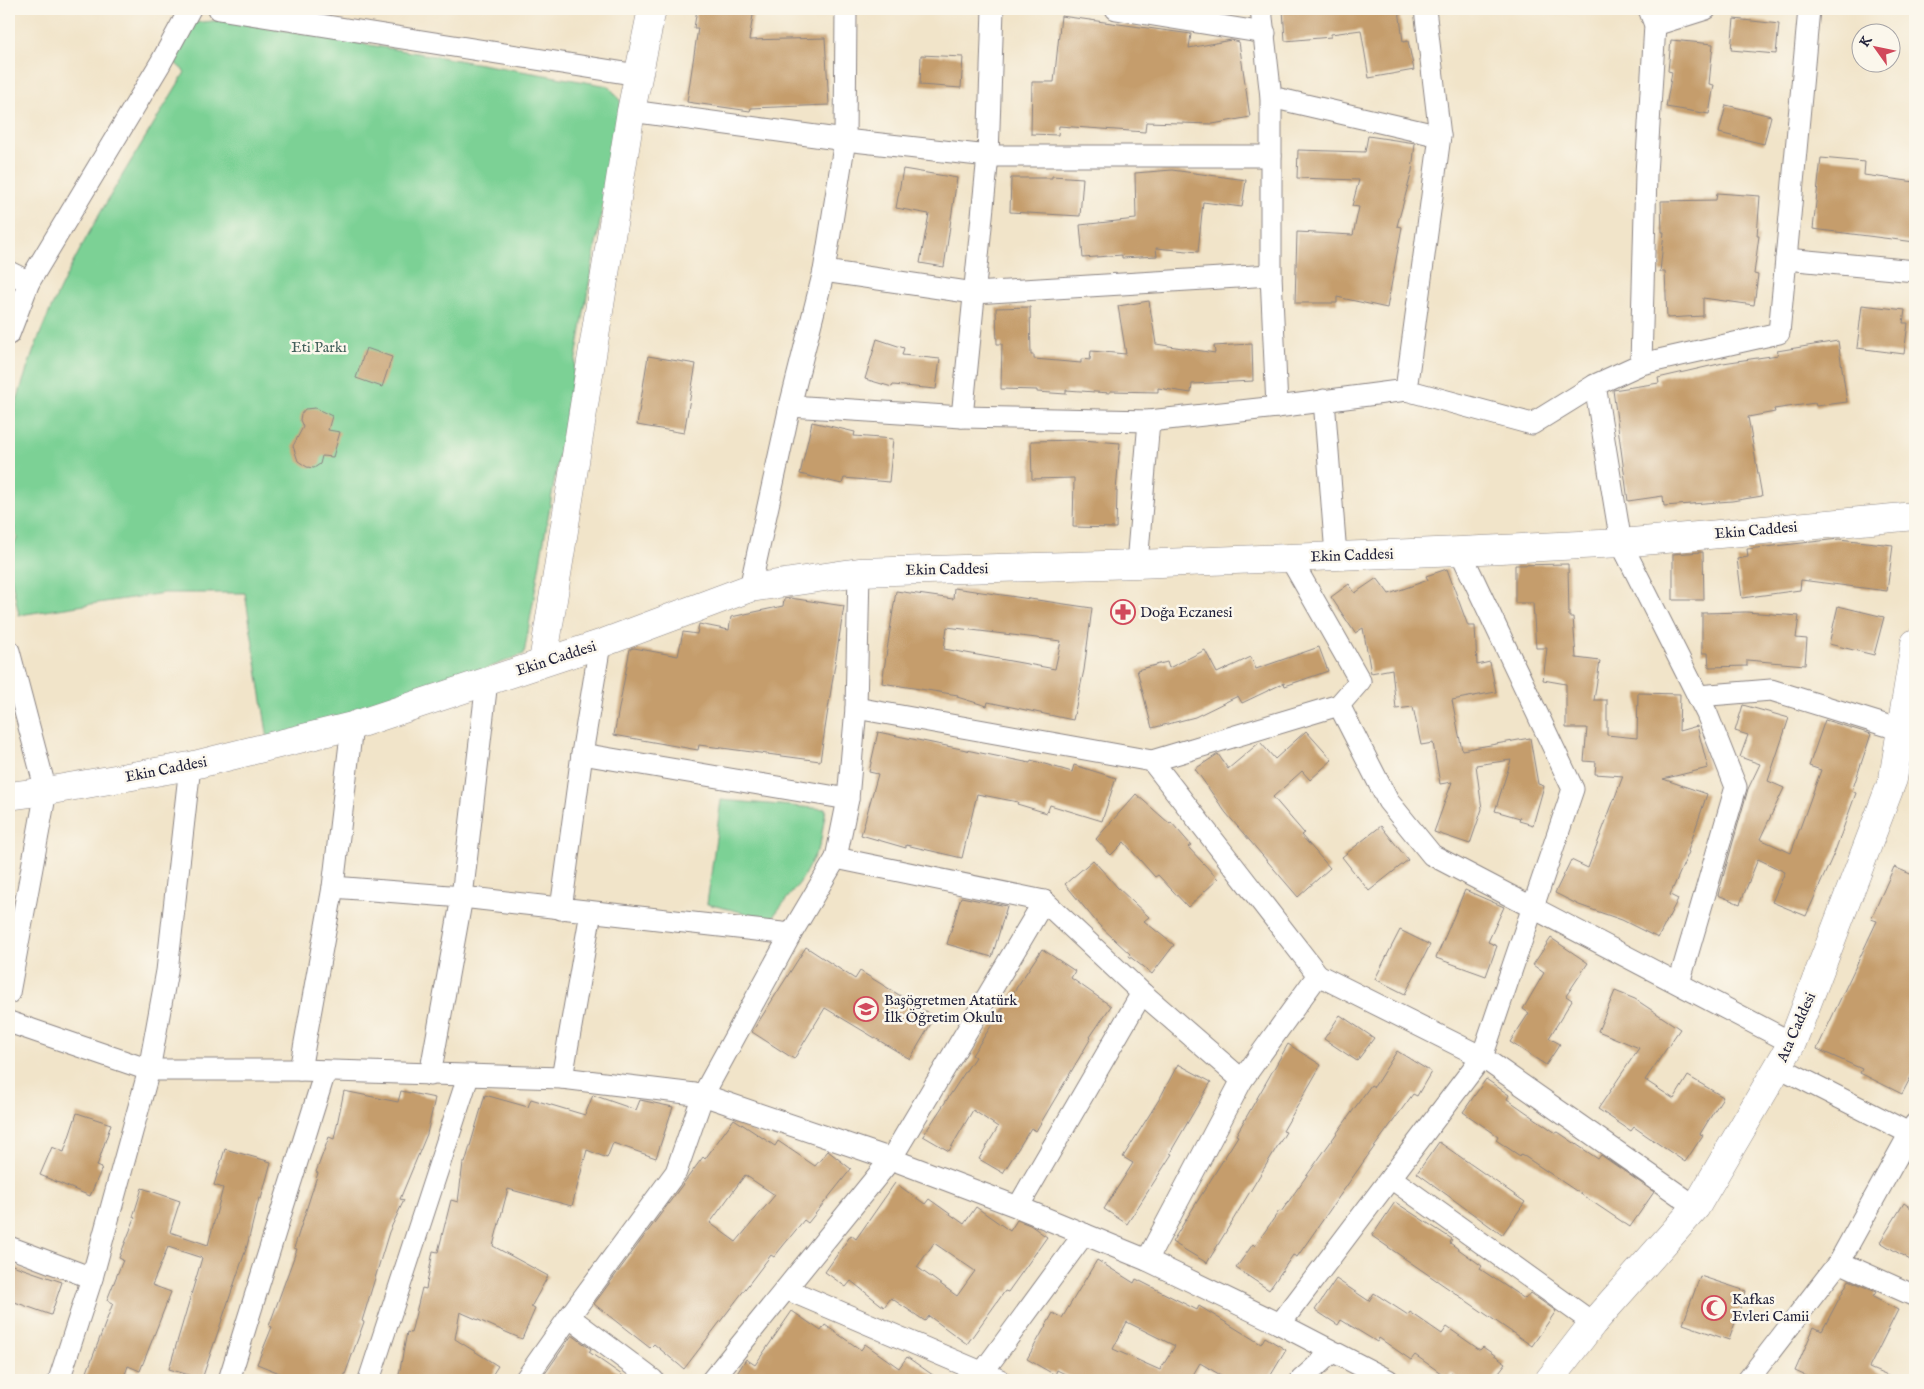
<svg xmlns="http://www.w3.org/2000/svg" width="1924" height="1389" font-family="'IM FELL English',serif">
<rect width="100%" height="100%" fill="#fbf7ec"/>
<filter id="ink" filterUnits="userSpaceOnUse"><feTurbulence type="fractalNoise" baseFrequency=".02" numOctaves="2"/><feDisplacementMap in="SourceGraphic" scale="10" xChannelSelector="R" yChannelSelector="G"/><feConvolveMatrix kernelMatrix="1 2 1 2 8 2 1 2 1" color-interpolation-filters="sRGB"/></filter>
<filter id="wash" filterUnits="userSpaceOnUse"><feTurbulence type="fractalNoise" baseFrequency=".0096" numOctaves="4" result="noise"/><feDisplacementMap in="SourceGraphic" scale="20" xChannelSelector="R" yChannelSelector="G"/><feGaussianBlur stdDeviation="1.12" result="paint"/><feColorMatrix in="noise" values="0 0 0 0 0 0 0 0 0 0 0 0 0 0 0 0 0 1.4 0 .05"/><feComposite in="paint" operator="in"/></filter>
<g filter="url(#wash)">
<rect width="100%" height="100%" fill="#f1e4c9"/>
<!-- green -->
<g fill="#7cd195" stroke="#4f7a68">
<path d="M 224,20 L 609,86 L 621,102 L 524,654 L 403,701 L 268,739 L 245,593 L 164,593 L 19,615 L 9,568 L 9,551 L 17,539 C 8,507 5,472 9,438 C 11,414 20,392 27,369 C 63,263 128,168 185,72 L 172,60 L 192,23 Z"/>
<polygon points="721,800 826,809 820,845 801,881 771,919 707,904"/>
</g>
<g id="blocks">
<!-- building -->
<g fill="#c59d6c" fill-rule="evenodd">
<polygon points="697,9 754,9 749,40 825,38 829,105 751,108 750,111 687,102 698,28 694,28"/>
<polygon points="1283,9 1399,9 1403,42 1408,41 1414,70 1369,78 1361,30 1331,34 1331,37 1285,41"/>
<polygon points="1061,16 1191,34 1189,48 1231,40 1239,42 1250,117 1213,124 1146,122 1145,132 1059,126 1058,135 1031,134 1032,82 1054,82"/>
<polygon points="1734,19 1779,24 1776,54 1731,50"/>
<polygon points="1671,40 1713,44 1709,84 1714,85 1709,114 1666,107 1672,72 1668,71"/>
<polygon points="921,55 963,57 961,88 920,85"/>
<polygon points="1726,105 1771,116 1764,144 1719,133"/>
<polygon points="1368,136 1415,143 1412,171 1397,226 1402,227 1387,308 1337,297 1337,303 1295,303 1297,232 1353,235 1359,207 1352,206 1359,180 1297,178 1298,150 1365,152"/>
<polygon points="1821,158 1865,162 1864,175 1915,182 1915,242 1813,229"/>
<polygon points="903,169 957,178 944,267 920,263 929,214 896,208"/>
<polygon points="1172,170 1246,180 1242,207 1203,202 1198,252 1156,248 1157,256 1122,258 1122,255 1083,258 1080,225 1136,219 1135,173"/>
<polygon points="1052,176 1083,178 1080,216 1010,212 1011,178 1052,178"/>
<polygon points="1717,193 1760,196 1757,236 1759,236 1754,274 1758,275 1754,305 1703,298 1703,316 1667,318 1665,272 1660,272 1664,232 1662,232 1661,201 1716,200"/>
<polygon points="1149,301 1156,344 1215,353 1214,346 1252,344 1253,381 1192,384 1191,393 1158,388 1158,392 1110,391 1110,393 1066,390 1066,394 1037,392 1037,390 1001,389 1002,344 997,344 996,308 1030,307 1031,355 1034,355 1034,359 1081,363 1081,359 1090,360 1091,351 1126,354 1118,306"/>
<polygon points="1862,305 1905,310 1903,323 1908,323 1904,354 1857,348"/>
<polygon points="877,339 904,348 902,355 940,359 936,389 893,385 892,387 865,379"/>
<polygon points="1838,341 1847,402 1816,406 1815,403 1774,409 1775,412 1748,417 1762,496 1732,501 1664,506 1663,496 1628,501 1613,390 1659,383 1658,378 1723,363 1778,355 1777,351"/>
<polygon points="366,348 392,357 382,387 356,378"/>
<polygon points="648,356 696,364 684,433 637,425"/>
<polygon points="315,408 332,416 328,430 340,432 333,457 322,456 320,464 314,468 307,467 298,461 293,446 303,427 300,420 301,414 305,409"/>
<polygon points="812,422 855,432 854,436 893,439 889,482 844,478 842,484 800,474"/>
<polygon points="1082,440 1120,443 1116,491 1117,491 1116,528 1073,527 1074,478 1032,479 1031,441"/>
<polygon points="1839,539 1893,545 1887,591 1801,580 1800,590 1742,598 1737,559 1748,557 1747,549"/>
<polygon points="1703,552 1704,600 1673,600 1673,554"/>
<polygon points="1568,564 1569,617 1573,617 1576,658 1600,661 1594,700 1607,700 1607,735 1637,738 1638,693 1680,694 1679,731 1697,726 1708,768 1663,779 1707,794 1688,851 1689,852 1670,895 1678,899 1658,938 1622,920 1579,905 1555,893 1571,860 1588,868 1623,776 1595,774 1596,762 1584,761 1587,728 1566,728 1566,684 1543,680 1547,648 1536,648 1533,603 1515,603 1515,565"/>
<polygon points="1447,569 1468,626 1475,626 1477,665 1490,662 1496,692 1452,700 1462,750 1530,738 1538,784 1544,786 1533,825 1519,821 1520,818 1495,811 1511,760 1476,765 1482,809 1470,844 1434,832 1452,782 1440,784 1433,743 1421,745 1413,707 1396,709 1392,669 1371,673 1363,628 1355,633 1331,597 1349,584 1355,593 1377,578 1389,594 1428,580 1426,576"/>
<path d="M 954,588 L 1092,608 L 1084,670 L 1073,720 L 988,702 L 987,706 L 957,697 L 958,695 L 882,683 L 896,591 L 953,599 ZM 947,627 L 1061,641 L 1055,669 L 944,649 Z"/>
<polygon points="790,598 844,606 820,761 699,745 698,750 614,735 630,649 634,648 678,656 683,632 697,634 699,624 729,630 731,617 783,606 784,599"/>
<polygon points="1838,606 1884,617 1874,655 1829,644"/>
<polygon points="1746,612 1799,616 1796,638 1807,639 1805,665 1747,660 1747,666 1709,667 1708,653 1702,653 1702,613"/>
<polygon points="1319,647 1328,671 1285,686 1284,683 1242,703 1238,696 1195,717 1152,728 1137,670 1167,662 1169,668 1205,650 1217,673 1251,657 1256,669"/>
<polygon points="1743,705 1789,718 1768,781 1784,788 1760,839 1791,853 1821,770 1809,766 1825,720 1871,734 1852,791 1856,793 1835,851 1806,916 1772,902 1785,872 1758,859 1740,904 1718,895 1748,789 1760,764 1740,757 1748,735 1735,731"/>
<polygon points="1306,731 1332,760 1310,780 1302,771 1273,797 1304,833 1301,835 1330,868 1298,897 1226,813 1195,769 1218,754 1228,769 1260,742 1275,759"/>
<polygon points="878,732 1030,763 1031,760 1072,772 1074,765 1116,778 1102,821 1050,805 1047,813 1017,804 1018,802 977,794 962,858 906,845 906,848 861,835 878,774 869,772"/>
<polygon points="1136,794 1170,824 1171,822 1191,845 1188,847 1218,879 1188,907 1158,875 1155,877 1124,842 1111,855 1096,839"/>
<polygon points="1381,826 1408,860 1369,891 1342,857"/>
<polygon points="1093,860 1117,887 1149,917 1144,921 1174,945 1152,974 1129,956 1130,954 1098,924 1065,884"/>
<polygon points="1894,867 1915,876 1915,1069 1902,1094 1860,1073 1862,1069 1817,1049 1877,921 1871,919"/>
<polygon points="1465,890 1504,907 1488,942 1497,946 1486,976 1436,958"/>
<polygon points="961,897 1007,906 992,957 947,944"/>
<polygon points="1400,930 1430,945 1405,994 1375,979"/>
<polygon points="1551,938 1588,963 1566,996 1572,1000 1549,1038 1560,1044 1546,1065 1510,1042 1529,1013 1523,1009 1544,973 1533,965"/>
<polygon points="806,947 855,979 860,971 935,1017 910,1059 825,1008 794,1059 752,1032"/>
<polygon points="1042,949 1075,971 1071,978 1111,1006 1090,1037 1091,1038 1036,1131 1031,1128 1003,1173 979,1159 998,1127 973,1110 949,1151 923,1136 975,1057 972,1055"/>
<polygon points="1615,991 1635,999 1680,1029 1645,1080 1674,1099 1688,1076 1723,1097 1700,1134 1703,1135 1685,1162 1634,1127 1631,1131 1598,1109 1639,1048 1598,1031"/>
<polygon points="1340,1015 1374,1038 1357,1061 1324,1039"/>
<polygon points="1288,1044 1321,1065 1283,1131 1286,1132 1207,1263 1172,1242 1238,1136 1236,1135"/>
<polygon points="1397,1051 1431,1072 1417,1096 1413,1094 1364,1161 1297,1257 1293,1255 1269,1290 1236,1268 1253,1244 1255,1246 1279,1211 1281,1212 1371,1085 1374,1087"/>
<polygon points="1178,1064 1211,1082 1170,1153 1172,1154 1127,1224 1104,1209 1133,1163 1123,1157 1160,1098"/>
<polygon points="1486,1079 1509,1095 1507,1099 1556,1133 1558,1132 1598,1159 1601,1155 1654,1192 1630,1227 1521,1154 1520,1156 1496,1140 1498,1136 1463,1112"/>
<polygon points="344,1091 398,1102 401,1091 435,1098 427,1134 400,1199 404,1200 389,1232 362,1321 364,1322 343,1380 297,1380 257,1364 272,1327 269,1326 297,1249 294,1248 318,1173 316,1172 329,1137 334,1139"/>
<polygon points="485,1095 528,1107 531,1099 585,1115 593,1095 636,1110 640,1100 673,1107 656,1158 613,1143 607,1158 587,1150 572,1206 508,1189 493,1246 548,1276 531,1307 535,1309 522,1339 460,1312 455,1339 498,1366 489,1380 398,1380 407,1332 411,1333 422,1288 426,1289 433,1251 438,1252 451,1200 458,1202 463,1163 465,1163"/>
<polygon points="77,1113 111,1124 97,1166 102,1168 90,1196 40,1175 52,1147 64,1152"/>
<path d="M 734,1119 L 775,1146 L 778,1141 L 815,1166 L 828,1151 L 851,1169 L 808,1223 L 804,1220 L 774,1257 L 771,1255 L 684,1369 L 654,1344 L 650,1348 L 594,1304 L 703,1157 L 705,1159 ZM 745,1175 L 775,1195 L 736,1242 L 710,1223 Z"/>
<polygon points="1439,1142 1525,1202 1502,1235 1417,1173"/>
<polygon points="225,1149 271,1162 261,1199 259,1198 247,1246 202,1379 169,1369 202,1258 168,1247 152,1285 171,1292 140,1371 128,1366 123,1380 84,1380 113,1303 107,1300 123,1260 119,1258 135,1218 133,1217 142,1188 180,1201 170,1232 208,1245 223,1188 214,1185"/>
<path d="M 895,1183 L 925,1204 L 929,1199 L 964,1224 L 976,1207 L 1010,1231 L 1017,1220 L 1030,1225 L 1047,1237 L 1008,1292 L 1005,1291 L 967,1344 L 929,1316 L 925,1321 L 891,1298 L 884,1307 L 851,1281 L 846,1287 L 825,1272 L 851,1235 L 856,1239 ZM 934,1243 L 975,1271 L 957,1296 L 917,1267 Z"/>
<polygon points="1395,1202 1452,1239 1450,1243 1482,1266 1480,1269 1525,1299 1530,1293 1556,1311 1532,1346 1372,1236"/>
<polygon points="1904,1203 1915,1211 1915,1263 1880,1242"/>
<path d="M 1097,1260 L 1134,1283 L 1136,1279 L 1197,1310 L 1199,1306 L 1261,1344 L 1265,1337 L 1286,1350 L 1268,1380 L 1229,1380 L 1200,1363 L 1190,1380 L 1077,1380 L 1057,1370 L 1055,1375 L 1027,1359 L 1053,1313 L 1062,1318 ZM 1127,1322 L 1175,1346 L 1160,1370 L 1113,1349 Z"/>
<polygon points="9,1264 62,1282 51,1315 9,1300"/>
<polygon points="1700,1276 1746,1291 1729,1340 1683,1324"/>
<polygon points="1336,1279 1369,1301 1374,1293 1408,1315 1410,1312 1442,1334 1447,1327 1480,1350 1483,1347 1506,1363 1493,1380 1461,1380 1451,1373 1448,1378 1415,1355 1411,1360 1379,1338 1377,1342 1341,1320 1338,1325 1315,1310"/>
<polygon points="1849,1280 1876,1292 1873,1297 1898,1310 1869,1368 1897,1380 1815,1380 1795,1371 1814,1327 1822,1331"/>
<polygon points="792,1311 821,1331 825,1325 861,1350 865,1344 899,1368 907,1357 940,1380 733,1380 746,1359 755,1365"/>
<polygon points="572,1335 591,1349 589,1352 629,1380 551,1380 544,1375"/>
</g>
</g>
</g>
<g filter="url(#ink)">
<use href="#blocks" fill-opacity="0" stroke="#8a8382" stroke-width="1"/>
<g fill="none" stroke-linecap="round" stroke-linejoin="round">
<defs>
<g id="street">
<polyline points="219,9 638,75"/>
<polyline points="1116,9 1265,33"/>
<polyline points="1261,9 1271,97 1271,275 1277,407"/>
<polyline points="1655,25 1706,9"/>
<polyline points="1271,97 1440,136"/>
<polyline points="631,111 845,140 988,156 1271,156"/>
<polyline points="1786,259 1809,9"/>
<polyline points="824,271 974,293 1271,275"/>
<polyline points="9,272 29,282"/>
<polyline points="9,334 29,282 160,64 190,9"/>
<polyline points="1641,364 1646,174 1655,25 1649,9"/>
<polyline points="1595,385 1621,543 1707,714 1736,787 1679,983"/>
<polyline points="1406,390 1440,136 1425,9"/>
<polyline points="1324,400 1336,555"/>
<polyline points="790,406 962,417 1149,421 1277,407 1406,390 1532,424 1595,385 1641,364 1779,333 1786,259 1915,271"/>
<polyline points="962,417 988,156 993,9"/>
<polyline points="1137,564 1149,421"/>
<polyline points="750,588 790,406 824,271 845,140 846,9"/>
<polyline points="9,651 46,791 9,993"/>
<polyline points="1698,696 1771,690 1901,730"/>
<polyline points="1339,705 1388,801 1432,855 1792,1043"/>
<polyline points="856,708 1152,761 1318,975 1242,1080 1147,1260"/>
<polyline points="582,754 848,799"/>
<polyline points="1152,761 1339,705 1360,681 1290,558"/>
<polyline points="836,858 1044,901 1142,993 1242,1080"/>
<polyline points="333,887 462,897 791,934"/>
<polyline points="561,909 582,754 600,644"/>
<polyline points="1318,975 1482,1057 1696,1207"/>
<polyline points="9,1022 149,1070 300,1070 562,1078 703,1095 891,1159 1018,1207 1147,1260 1280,1324 1388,1380"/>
<polyline points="1779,1067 1915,1136"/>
<polyline points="300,1070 333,887 352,726"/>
<polyline points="430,1075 462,897 487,681"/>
<polyline points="562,1078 591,912"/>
<polyline points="1391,1178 1593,1323"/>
<polyline points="1018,1207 1142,993"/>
<polyline points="9,1247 92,1278"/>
<polyline points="1839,1262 1915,1296"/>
<polyline points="786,1289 1000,1380"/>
<polyline points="569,1317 653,1380"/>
<polyline points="1280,1324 1482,1057 1573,789 1460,551"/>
<polyline points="59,1380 92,1278 149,1070 167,971 190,766"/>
<polyline points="229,1380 325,1072"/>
<polyline points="369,1380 468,1077"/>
<polyline points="525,1380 569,1317 676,1172 703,1095 791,934 836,858 848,799 856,708 859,572"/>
<polyline points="712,1380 891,1159 1044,901"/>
<polyline points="977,1380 1084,1234"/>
<polyline points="1301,1380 1332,1352"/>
<polyline points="1748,1380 1839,1262 1915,1124"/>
</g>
<g id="secondary">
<polyline points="543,662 631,111 652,9"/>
<polyline points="9,796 46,791 190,766 352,726 600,644 750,588 859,572 1137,564 1460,551 1621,543 1915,516"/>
<polyline points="1549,1380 1593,1323 1696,1207 1792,1043 1893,779 1915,643"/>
</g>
</defs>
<!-- street casing -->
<use href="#street" stroke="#8a8382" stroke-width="23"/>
<!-- secondary casing -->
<use href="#secondary" stroke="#8a8382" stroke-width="29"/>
<!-- street -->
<use href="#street" stroke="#fff" stroke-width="21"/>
<!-- secondary -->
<use href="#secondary" stroke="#fff" stroke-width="28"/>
</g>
</g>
<!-- icons -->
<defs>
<symbol id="pharmacy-ring" viewBox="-11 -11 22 22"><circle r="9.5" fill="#fbf7ec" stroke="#d1495b" stroke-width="1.5"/><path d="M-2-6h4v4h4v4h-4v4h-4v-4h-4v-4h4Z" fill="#d1495b"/></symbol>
<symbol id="school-ring" viewBox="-11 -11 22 22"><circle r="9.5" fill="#fbf7ec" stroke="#d1495b" stroke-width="1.5"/><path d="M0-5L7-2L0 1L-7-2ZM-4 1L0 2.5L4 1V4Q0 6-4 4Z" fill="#d1495b"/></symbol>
<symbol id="mosque-ring" viewBox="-11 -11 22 22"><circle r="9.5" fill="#fbf7ec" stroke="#d1495b" stroke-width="1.5"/><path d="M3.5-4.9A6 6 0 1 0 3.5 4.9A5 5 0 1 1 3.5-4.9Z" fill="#d1495b"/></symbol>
</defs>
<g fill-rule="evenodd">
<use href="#pharmacy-ring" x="1109" y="598" width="28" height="28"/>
<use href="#school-ring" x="852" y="995" width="28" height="28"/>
<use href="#mosque-ring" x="1700" y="1294" width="28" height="28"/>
</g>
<g text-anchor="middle" stroke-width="5" stroke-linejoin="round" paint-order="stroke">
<!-- park labels -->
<g font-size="15" fill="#425f5a" stroke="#fbf7ec">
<text x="319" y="352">Eti Parkı</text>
</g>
<!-- street labels -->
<g font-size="15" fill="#22223b" stroke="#fbf7ec">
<text transform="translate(1756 530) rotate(-5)" y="5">Ekin Caddesi</text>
<text transform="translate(1352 555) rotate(-2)" y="5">Ekin Caddesi</text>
<text transform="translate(947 569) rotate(-1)" y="5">Ekin Caddesi</text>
<text transform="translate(556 658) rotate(-18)" y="5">Ekin Caddesi</text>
<text transform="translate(166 769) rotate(-11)" y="5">Ekin Caddesi</text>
<text transform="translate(1796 1027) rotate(-66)" y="5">Ata Caddesi</text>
</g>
<!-- poi labels -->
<g font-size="15" fill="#22223b" stroke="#fbf7ec" text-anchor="start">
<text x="1140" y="617">Doğa Eczanesi</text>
<text x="884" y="1005">Başögretmen Atatürk<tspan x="884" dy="17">İlk Öğretim Okulu</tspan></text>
<text x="1732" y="1304">Kafkas<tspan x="1732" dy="17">Evleri Camii</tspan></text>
</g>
</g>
<!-- margin -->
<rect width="1924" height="1389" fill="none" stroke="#fbf7ec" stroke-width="30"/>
<!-- north arrow -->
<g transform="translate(1876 48) rotate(303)"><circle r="24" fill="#fbf7ec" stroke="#a4a2a5"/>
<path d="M0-4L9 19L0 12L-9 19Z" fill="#d1495b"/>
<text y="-8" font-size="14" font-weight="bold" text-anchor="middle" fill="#22223b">K</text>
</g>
</svg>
